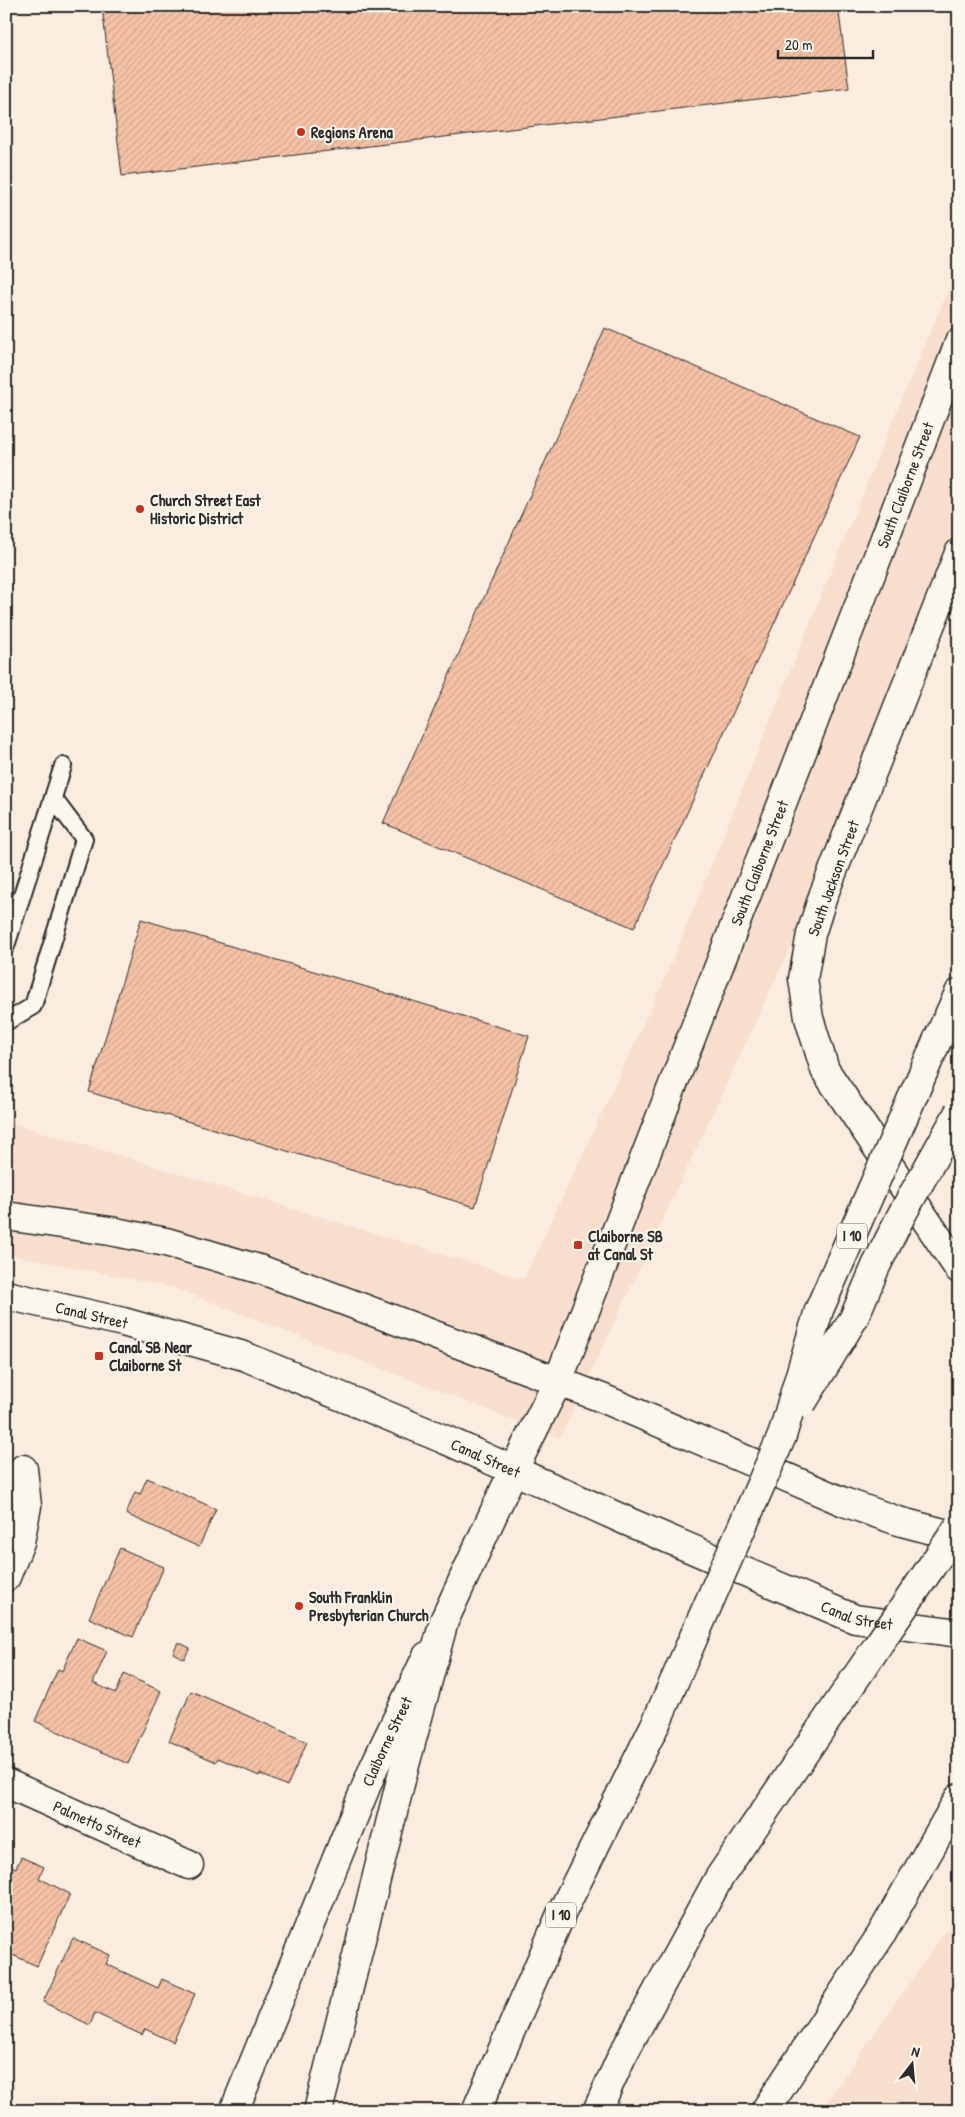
<svg xmlns="http://www.w3.org/2000/svg" width="965" height="2117" font-family="'Patrick Hand',sans-serif">
<defs>
<pattern id="building-hatch" width="6" height="6" patternUnits="userSpaceOnUse" patternTransform="scale(1.25)"><rect width="6" height="6" fill="#f5c2a6"/><path d="M-1 1l2-2M0 6l6-6M5 7l2-2" fill="none" stroke="#d2a78f"/></pattern>
</defs>
<rect width="100%" height="100%" fill="#faecde"/>
<filter id="ink" filterUnits="userSpaceOnUse"><feTurbulence type="fractalNoise" baseFrequency=".02" numOctaves="2"/><feDisplacementMap in="SourceGraphic" scale="10" xChannelSelector="R" yChannelSelector="G"/><feConvolveMatrix kernelMatrix="1 2 1 2 8 2 1 2 1" color-interpolation-filters="sRGB"/></filter>
<g filter="url(#ink)">
<!-- built -->
<g fill="#f8dfcd">
<polygon points="959,264 959,589 560,1438 175,1288 6,1254 6,1121 524,1279 666,976 890,427"/>
<polygon points="959,1912 959,2111 820,2111"/>
</g>
<!-- building -->
<g fill="url(#building-hatch)" stroke="#2b2b2b">
<polygon points="102,6 838,6 849,88 122,176"/>
<polygon points="605,328 860,437 634,928 383,823"/>
<polygon points="141,919 529,1036 475,1207 89,1092"/>
<polygon points="147,1478 216,1509 199,1547 126,1514 135,1492 140,1494"/>
<polygon points="120,1548 164,1567 133,1637 89,1618"/>
<polygon points="77,1638 107,1651 93,1683 116,1693 124,1674 161,1691 128,1764 35,1721 58,1669 62,1671"/>
<polygon points="178,1642 190,1648 184,1659 173,1653"/>
<polygon points="191,1691 307,1742 287,1786 260,1774 259,1776 218,1758 216,1762 169,1741"/>
<polygon points="21,1857 44,1867 39,1878 70,1894 37,1966 6,1952 6,1936 10,1927 6,1925 6,1863 16,1868"/>
<polygon points="73,1938 110,1955 106,1964 158,1988 162,1979 195,1994 173,2042 145,2029 142,2035 95,2013 90,2025 43,2002"/>
</g>
<g fill="none" stroke-linecap="round" stroke-linejoin="round">
<defs>
<g id="service">
<polyline points="6,946 63,766"/>
<polyline points="6,1022 33,1006 84,839 53,798"/>
</g>
<g id="minor">
<polyline points="6,1577 20,1542 27,1506 23,1469"/>
<path id="s1" d="M 6,1783 L 189,1865"/>
</g>
<g id="tertiary">
<polyline points="959,553 823,896 811,934 803,979 809,1018 825,1070 959,1269"/>
<path id="s2" d="M 558,1381 L 880,551 L 959,343"/>
<path id="s3" d="M 234,2111 L 374,1767 L 427,1656"/>
</g>
<g id="primary">
<polyline points="6,1216 110,1231 166,1242 262,1270 602,1398 844,1502 898,1521 959,1537"/>
<path id="s4" d="M 6,1295 L 123,1322 L 244,1356 L 446,1440 L 629,1522 L 855,1619 L 959,1633"/>
<polyline points="444,1621 514,1469 558,1381"/>
</g>
<g id="motorway">
<polyline points="937,1041 959,993"/>
<polyline points="318,2111 402,1776 444,1621"/>
<polyline points="476,2111 562,1912 656,1723"/>
<polyline points="597,2111 622,2056 719,1878 876,1648"/>
<polyline points="765,2111 881,1935 959,1798"/>
</g>
</defs>
<!-- service casing -->
<use href="#service" stroke="#2b2b2b" stroke-width="20"/>
<!-- minor casing -->
<use href="#minor" stroke="#2b2b2b" stroke-width="31"/>
<!-- tertiary casing -->
<use href="#tertiary" stroke="#2b2b2b" stroke-width="31"/>
<!-- primary casing -->
<use href="#primary" stroke="#2b2b2b" stroke-width="31"/>
<!-- motorway casing -->
<use href="#motorway" stroke="#2b2b2b" stroke-width="31"/>
<!-- service -->
<use href="#service" stroke="#fbf7ec" stroke-width="16"/>
<!-- minor -->
<use href="#minor" stroke="#fbf7ec" stroke-width="28"/>
<!-- tertiary -->
<use href="#tertiary" stroke="#fbf7ec" stroke-width="28"/>
<!-- primary -->
<use href="#primary" stroke="#fbf7ec" stroke-width="28"/>
<!-- motorway -->
<use href="#motorway" stroke="#fbf7ec" stroke-width="28"/>
<defs>
<g id="motorway-bridge">
<polyline points="802,1403 854,1318 876,1266 901,1216 959,1112"/>
<polyline points="876,1648 959,1526"/>
<polyline points="656,1723 782,1436 819,1310 937,1041"/>
</g>
</defs>
<!-- motorway-bridge casing -->
<use href="#motorway-bridge" stroke="#2b2b2b" stroke-width="31" stroke-linecap="butt"/>
<!-- motorway-bridge -->
<use href="#motorway-bridge" stroke="#fbf7ec" stroke-width="28"/>
</g>
</g>
<!-- markers -->
<g fill="#c8321e" stroke="#fbf7ec" stroke-width="2">
<circle cx="301" cy="132" r="5"/>
<circle cx="140" cy="509" r="5"/>
<rect x="573" y="1240" width="10" height="10" rx="2.5"/>
<rect x="94" y="1351" width="10" height="10" rx="2.5"/>
<circle cx="299" cy="1606" r="5"/>
</g>
<g text-anchor="middle" stroke-width="4" stroke-linejoin="round" paint-order="stroke">
<!-- shield labels -->
<g fill="#fbf7ec" stroke="#696865" stroke-width="1">
<rect x="837" y="1223.5" width="30" height="25" rx="4"/>
<rect x="546" y="1902.5" width="30" height="25" rx="4"/>
</g>
<g font-size="15" font-weight="bold" fill="#2b2b2b">
<text x="852" y="1241">I 10</text>
<text x="561" y="1920">I 10</text>
</g>
<!-- poi labels -->
<g font-size="16" font-weight="bold" fill="#2b2b2b" stroke="#fbf7ec" text-anchor="start">
<text x="311" y="138">Regions Arena</text>
<text x="150" y="506">Church Street East<tspan x="150" dy="18">Historic District</tspan></text>
<text x="588" y="1242">Claiborne SB<tspan x="588" dy="18">at Canal St</tspan></text>
<text x="109" y="1353">Canal SB Near<tspan x="109" dy="18">Claiborne St</tspan></text>
<text x="309" y="1603">South Franklin<tspan x="309" dy="18">Presbyterian Church</tspan></text>
</g>
<!-- street labels -->
<g font-size="16" fill="#2b2b2b" stroke="#fbf7ec">
<text dy="6" stroke="none"><textPath href="#s2" startOffset="961">South Claiborne Street</textPath></text>
<text dy="6" stroke="none"><textPath href="#s2" startOffset="556">South Claiborne Street</textPath></text>
<text transform="translate(833 878) rotate(-70)" y="6">South Jackson Street</text>
<text dy="6" stroke="none"><textPath href="#s4" startOffset="88">Canal Street</textPath></text>
<text dy="6" stroke="none"><textPath href="#s4" startOffset="508">Canal Street</textPath></text>
<text dy="6" stroke="none"><textPath href="#s4" startOffset="912">Canal Street</textPath></text>
<text dy="6" stroke="none"><textPath href="#s3" startOffset="400">Claiborne Street</textPath></text>
<text dy="6" stroke="none"><textPath href="#s1" startOffset="100">Palmetto Street</textPath></text>
</g>
</g>
<!-- margin -->
<rect width="965" height="2117" fill="none" stroke="#fbf7ec" stroke-width="25"/>
<rect x="12" y="12" width="940" height="2092" fill="none" stroke="#2b2b2b" stroke-width="2" filter="url(#ink)"/>
<!-- north arrow -->
<g transform="translate(912 2064) rotate(16)" stroke="#fbf7ec" stroke-width="4" paint-order="stroke">
<path d="M0-4L9 19L0 12L-9 19Z" fill="#2b2b2b"/>
<text y="-8" font-size="14" font-weight="bold" text-anchor="middle" fill="#2b2b2b">N</text>
</g>
<!-- scale -->
<path d="M778 50v8h95v-8" fill="none" stroke="#2b2b2b" stroke-width="2.5"/>
<text x="785" y="50" font-size="15" fill="#2b2b2b" stroke="#fbf7ec" stroke-width="4" paint-order="stroke">20 m</text>
</svg>
